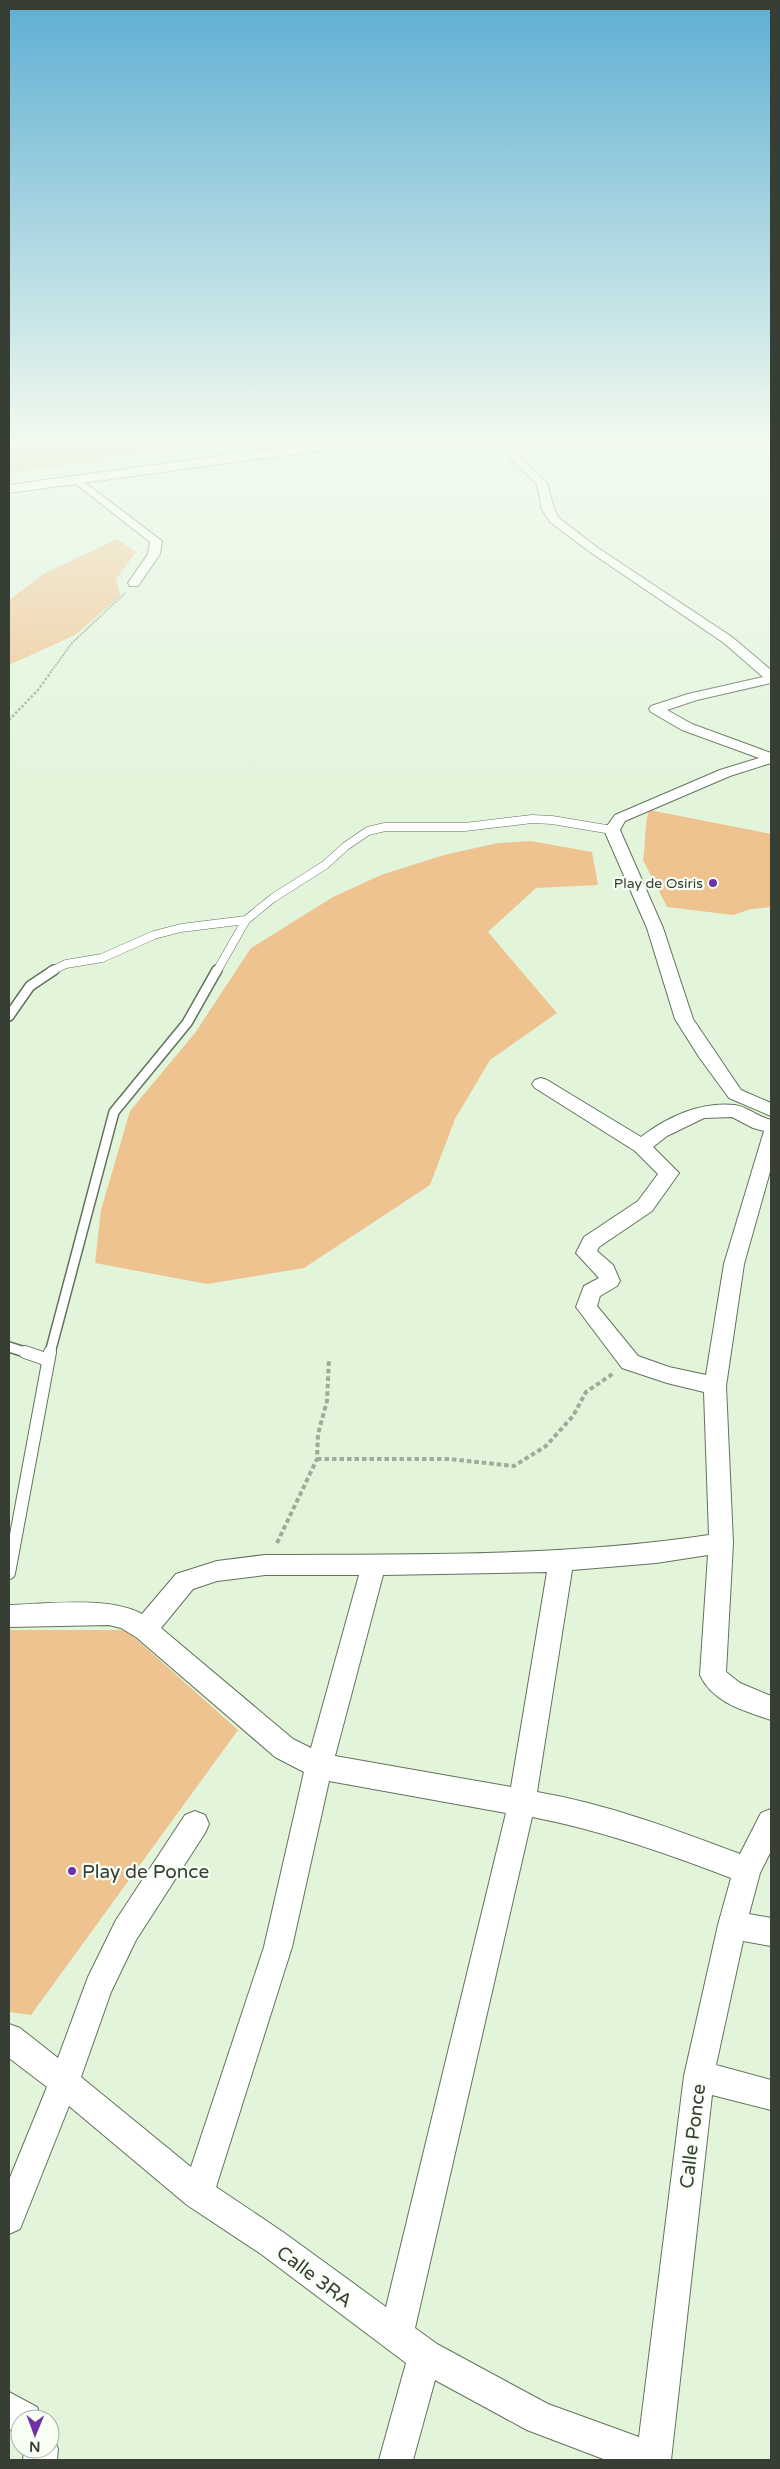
<svg xmlns="http://www.w3.org/2000/svg" width="780" height="2469" font-family="'Varela Round',sans-serif">
<rect width="100%" height="100%" fill="#e2f5db"/>
<!-- green -->
<g fill="#efc38f">
<polygon points="9,439 253,439 9,473"/>
<polygon points="117,539 136,552 116,579 120,596 75,635 9,665 9,600 45,573"/>
<path d="M 649,810 L 771,834 L 771,907 L 751,909 L 733,915 L 667,907 L 643,860 C 646,843 644,827 649,810 Z"/>
<polygon points="531,841 592,852 598,885 536,888 488,932 557,1013 490,1060 455,1119 430,1185 304,1268 207,1284 95,1263 101,1210 130,1111 195,1033 251,948 333,897 381,875 444,855 498,843"/>
<polygon points="9,1630 126,1630 238,1730 31,2015 9,2012"/>
</g>
<g fill="none" stroke-linecap="round" stroke-linejoin="round">
<defs>
<g id="lane-far2">
<polyline points="51,971 66,964 102,958 154,935 181,928 246,920"/>
<polyline points="217,971 246,920 273,898 325,865 346,846 368,831 385,827 465,827 532,819 552,820 612,830"/>
</g>
<g id="lane-far1">
<polyline points="9,1016 30,986 54,970"/>
<polyline points="9,1347 28,1353"/>
<polyline points="50,1353 114,1112 187,1023 217,970"/>
</g>
<g id="lane">
<polyline points="25,1352 48,1360"/>
<polyline points="9,1573 50,1352"/>
</g>
<g id="street">
<polygon points="509,439 519,439 522,459 547,483 554,509 559,518 598,548 732,637 771,670 771,683 697,700 667,710 692,724 771,753 771,763 730,776 625,821 620,830 663,928 693,1019 741,1090 771,1103 771,1116 729,1098 699,1057 675,1019 647,928 604,830 615,815 720,770 759,758 682,730 651,712 649,709 651,706 688,694 763,677 724,643 590,552 550,522 542,509 537,484 512,460"/>
<polygon points="76,476 162,541 160,554 138,586 130,586 128,583 148,554 150,542 72,481 72,477"/>
<path d="M 541,1078 L 547,1080 L 641,1137 C 667,1117 701,1101 735,1105 C 748,1107 758,1117 771,1120 L 771,1168 L 744,1264 L 726,1386 L 733,1543 L 726,1672 L 740,1683 L 771,1696 L 771,1720 C 745,1711 713,1703 700,1675 L 708,1555 L 656,1563 L 572,1570 L 537,1792 C 607,1804 674,1829 740,1854 L 761,1813 L 771,1809 L 771,1851 L 760,1873 L 749,1914 L 771,1918 L 771,1946 L 743,1941 L 716,2065 L 771,2080 L 771,2110 L 712,2095 L 671,2460 L 606,2460 L 527,2430 L 435,2380 L 413,2460 L 379,2460 L 406,2363 L 261,2254 L 187,2205 L 69,2106 L 20,2229 L 9,2234 L 9,2180 L 47,2087 L 9,2058 L 9,2024 L 20,2028 L 58,2058 L 88,1977 L 116,1920 L 185,1815 L 195,1811 L 205,1815 L 209,1824 L 205,1833 L 136,1940 L 111,1992 L 81,2077 L 191,2167 L 264,1947 L 304,1772 L 275,1757 L 136,1637 L 121,1628 L 109,1625 L 9,1627 L 9,1605 C 46,1604 110,1596 142,1614 L 176,1574 L 217,1561 L 265,1555 C 413,1554 562,1557 709,1535 L 704,1392 L 667,1383 L 622,1368 L 576,1307 L 584,1286 L 599,1278 L 576,1253 L 584,1237 L 638,1201 L 658,1174 L 635,1151 L 535,1088 L 532,1084 L 535,1080 ZM 732,1117 L 753,1128 L 764,1131 L 724,1264 L 706,1375 L 669,1367 L 638,1356 L 597,1306 L 600,1296 L 617,1286 L 620,1281 L 613,1265 L 597,1251 L 599,1247 L 652,1211 L 679,1173 L 653,1147 L 667,1136 L 704,1118 ZM 547,1572 L 511,1787 L 335,1756 L 383,1575 ZM 265,1575 L 359,1575 L 311,1748 L 293,1739 L 161,1628 L 193,1589 L 217,1581 ZM 329,1781 L 506,1813 L 386,2307 L 283,2232 L 216,2187 L 292,1947 ZM 532,1817 C 600,1830 666,1853 731,1878 L 718,1925 L 684,2076 L 639,2437 L 548,2404 L 437,2344 L 415,2328 Z"/>
<polygon points="9,2392 37,2407 42,2419 20,2419 20,2434 9,2429"/>
<polygon points="50,2435 53,2437 58,2449 57,2460 23,2460 24,2449 50,2449"/>
</g>
<polygon id="secondary" points="341,439 383,439 376,443 9,493 9,485"/>
</defs>
<!-- lane-far2 casing -->
<use href="#lane-far2" stroke="#62735c" stroke-width="9"/>
<!-- lane-far1 casing -->
<use href="#lane-far1" stroke="#62735c" stroke-width="12"/>
<!-- lane casing -->
<use href="#lane" stroke="#62735c" stroke-width="14"/>
<!-- street casing -->
<use href="#street" stroke="#62735c" stroke-width="2"/>
<!-- secondary casing -->
<use href="#secondary" stroke="#62735c" stroke-width="2"/>
<!-- path-far2 -->
<polyline stroke="#9dac98" stroke-width="2" stroke-dasharray="2 1" stroke-linecap="butt" points="50,673 72,643 125,593"/>
<!-- path-far1 -->
<polyline stroke="#9dac98" stroke-width="2.5" stroke-dasharray="2.5 2" stroke-linecap="butt" points="9,720 38,690 51,672"/>
<!-- path -->
<g stroke="#9dac98" stroke-width="4" stroke-dasharray="4.5 3" stroke-linecap="butt">
<polyline points="317,1459 449,1459 514,1466 546,1446 573,1416 586,1392 614,1373"/>
<polyline points="277,1543 317,1459 318,1434 327,1401 329,1359"/>
</g>
<!-- lane-far2 -->
<use href="#lane-far2" stroke="#fff" stroke-width="8"/>
<!-- lane-far1 -->
<use href="#lane-far1" stroke="#fff" stroke-width="9"/>
<!-- lane -->
<use href="#lane" stroke="#fff" stroke-width="12"/>
<!-- street -->
<use href="#street" fill="#fff" fill-rule="evenodd"/>
<!-- secondary -->
<use href="#secondary" fill="#fff" fill-rule="evenodd"/>
</g>
<!-- sky -->
<linearGradient id="sky" x2="0" y2="1"><stop stop-color="#5eafd3"/><stop offset="0.56" stop-color="#f2faef"/><stop offset="1" stop-color="#f2faef" stop-opacity="0"/></linearGradient>
<rect width="780" height="785" fill="url(#sky)"/>
<!-- markers -->
<g fill="#7031a7" stroke="#f7fef4" stroke-width="2">
<circle cx="713" cy="883" r="5"/>
<circle cx="72" cy="1871" r="5"/>
</g>
<g text-anchor="middle" stroke-width="4.5" stroke-linejoin="round" paint-order="stroke">
<!-- far-poi labels -->
<g font-size="14" fill="#373e34" stroke="#f7fef4" text-anchor="end">
<text x="703" y="888">Play de Osiris</text>
</g>
<!-- near-poi labels -->
<g font-size="19" fill="#373e34" stroke="#f7fef4" text-anchor="start">
<text x="82" y="1878">Play de Ponce</text>
</g>
<!-- near-street labels -->
<g font-size="19" fill="#373e34" stroke="#f7fef4">
<text transform="translate(692 2136) rotate(-83)" y="7">Calle Ponce</text>
<text transform="translate(315 2276) rotate(37)" y="7">Calle 3RA</text>
</g>
</g>
<!-- border -->
<rect width="780" height="2469" fill="none" stroke="#373e34" stroke-width="20"/>
<!-- north arrow -->
<g transform="translate(35 2434) rotate(181)"><circle r="24" fill="#f7fef4" stroke="#aab1a7"/>
<path d="M0-4L9 19L0 12L-9 19Z" fill="#7031a7"/>
<text y="-8" font-size="14" font-weight="bold" text-anchor="middle" fill="#373e34">N</text>
</g>
</svg>
